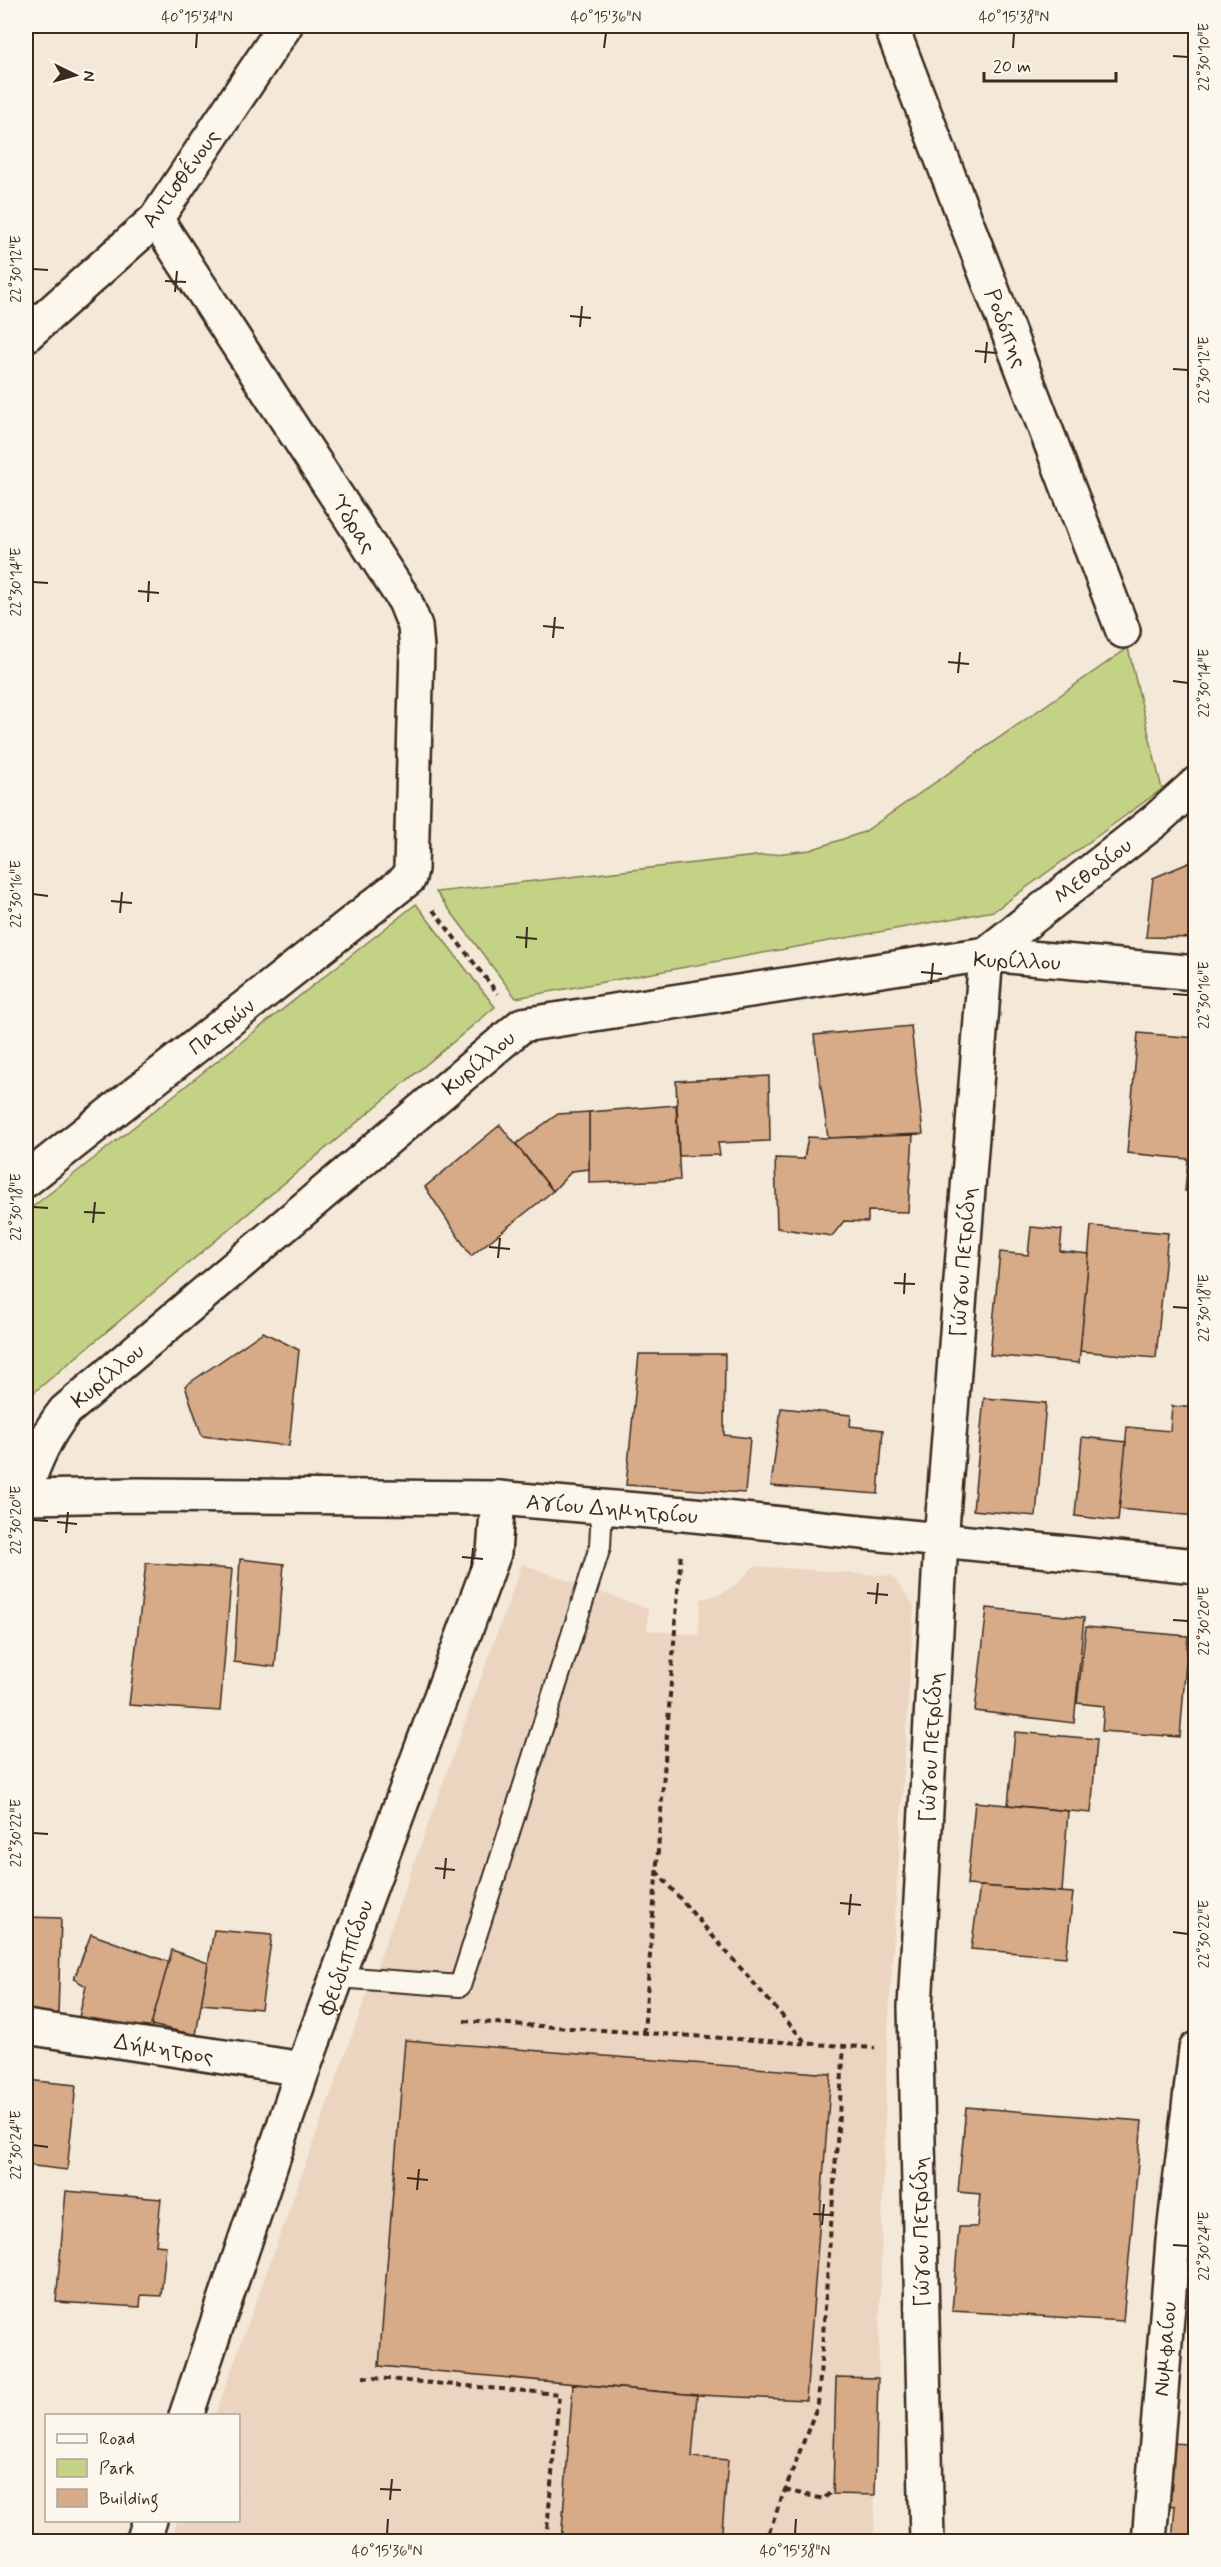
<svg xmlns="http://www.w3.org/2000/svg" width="1221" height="2567" font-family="Mynerve,sans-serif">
<rect width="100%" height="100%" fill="#f4e8d8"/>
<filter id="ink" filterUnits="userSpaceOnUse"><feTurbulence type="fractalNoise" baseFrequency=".0167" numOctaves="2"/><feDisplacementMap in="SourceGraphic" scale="12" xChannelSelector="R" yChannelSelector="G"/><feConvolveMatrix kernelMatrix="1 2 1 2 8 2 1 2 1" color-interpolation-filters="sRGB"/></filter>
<g filter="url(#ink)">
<!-- built -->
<polygon fill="#ebd5c0" points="522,1564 648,1609 647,1630 698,1635 701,1599 721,1594 739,1582 754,1566 892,1576 914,1605 887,2049 878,2378 836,2378 833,2493 875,2495 874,2541 169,2542 177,2521 238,2520 238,2416 215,2415"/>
<!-- green -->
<g fill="#c4d286" stroke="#807e52" stroke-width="1.5">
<polygon points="1128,648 1162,789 994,911 516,998 436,892 810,850 864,832"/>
<polygon points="416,904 495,1007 26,1399 26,1212"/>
</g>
<!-- building -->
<g fill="#d7aa88" stroke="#3b2a1e" stroke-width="1.5">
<polygon points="1196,860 1196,938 1146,937 1153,878"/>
<polygon points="911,1026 923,1134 828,1138 814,1035"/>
<polygon points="1138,1033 1196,1038 1196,1192 1185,1191 1188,1159 1127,1153"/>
<polygon points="769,1076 770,1141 718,1143 720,1155 679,1156 676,1081"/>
<polygon points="676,1105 680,1180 589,1183 589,1112"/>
<polygon points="589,1112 589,1169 572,1171 553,1191 516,1144 558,1114"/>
<polygon points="500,1125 553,1191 471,1256 425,1187"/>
<polygon points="913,1135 908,1212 868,1211 868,1222 844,1221 832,1236 777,1228 775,1158 804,1159 808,1137 828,1138"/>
<polygon points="1091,1226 1168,1233 1156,1358 1080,1351"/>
<polygon points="1031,1227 1062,1230 1060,1251 1089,1254 1079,1363 990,1355 1000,1252 1028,1255"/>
<polygon points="263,1332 299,1350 289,1446 202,1436 185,1386"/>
<polygon points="639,1354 725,1354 724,1435 750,1438 745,1493 626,1485"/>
<polygon points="984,1398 1046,1403 1036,1516 973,1510"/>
<polygon points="1172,1406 1196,1408 1196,1516 1119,1509 1127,1427 1170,1431"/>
<polygon points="781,1408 851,1415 850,1426 883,1430 878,1494 771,1486"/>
<polygon points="1082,1437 1126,1442 1118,1521 1075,1516"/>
<polygon points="240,1559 284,1564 275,1667 234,1662"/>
<polygon points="146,1563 232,1569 220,1711 129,1705"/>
<polygon points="987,1608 1084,1618 1074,1723 975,1711"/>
<polygon points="1086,1627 1188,1636 1180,1737 1102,1731 1104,1706 1077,1703"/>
<polygon points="1015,1732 1097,1739 1091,1813 1008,1805"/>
<polygon points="975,1802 1068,1811 1062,1892 967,1885"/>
<polygon points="980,1886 1073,1893 1066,1957 971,1949"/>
<polygon points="26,1917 61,1918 58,2014 26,2011"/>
<polygon points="214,1930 272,1935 261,2009 201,2004"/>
<polygon points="91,1934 169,1962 150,2034 79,2017 86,1986 74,1979"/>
<polygon points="172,1950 208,1963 196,2035 151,2025"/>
<polygon points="405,2040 831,2074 806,2400 697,2395 379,2366"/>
<polygon points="26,2080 76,2085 67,2170 26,2165"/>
<polygon points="966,2107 1142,2121 1123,2321 952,2311 959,2227 977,2227 980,2194 958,2192"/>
<polygon points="66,2191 161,2199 156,2245 166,2246 161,2296 141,2295 140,2307 56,2302"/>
<polygon points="836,2377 878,2378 875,2495 833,2494"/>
<polygon points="573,2384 697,2395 692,2457 728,2460 721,2542 561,2542"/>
<polygon points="1191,2411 1196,2411 1196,2542 1172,2542 1175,2506 1166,2505 1171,2443 1188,2444"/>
</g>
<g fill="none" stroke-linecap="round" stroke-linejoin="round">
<defs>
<polyline id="service" points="338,1977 460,1986 600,1547 602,1507"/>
<g id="minor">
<polyline points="891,26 1123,631"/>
<polyline points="26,335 156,219 285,26"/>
<polyline points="26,1180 409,878 411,869 417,649 415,626 405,601 156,219"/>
<path d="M 26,1488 C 35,1459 46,1435 65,1411 L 522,1025 L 986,954 L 1196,973"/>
<polyline points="26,2027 303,2069"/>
<polyline points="186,2416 303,2069 494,1553 498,1498"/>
<polyline points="143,2542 150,2520"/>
<polyline points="927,2542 915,2007 941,1541 986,954 1156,820 1196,784"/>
<polyline points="1149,2542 1173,2241 1196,2049"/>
</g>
<polyline id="tertiary" points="26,1497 138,1495 498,1498 684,1514 1196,1566"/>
</defs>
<!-- service casing -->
<use href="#service" stroke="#3b2a1e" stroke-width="24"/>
<!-- minor casing -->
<use href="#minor" stroke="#3b2a1e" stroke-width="38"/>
<!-- tertiary casing -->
<use href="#tertiary" stroke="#3b2a1e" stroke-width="38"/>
<!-- path -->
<g stroke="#3b2a1e" stroke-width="4" stroke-dasharray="6 4.5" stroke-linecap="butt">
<polyline points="433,910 498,994"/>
<polyline points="656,1871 806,2043"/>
<polyline points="464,2021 875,2048"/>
<polyline points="644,2033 681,1552"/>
<polyline points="363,2377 559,2394 546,2542"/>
<polyline points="785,2490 824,2499 833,2489"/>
<polyline points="765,2542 818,2404 844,2046"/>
</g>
<!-- service -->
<use href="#service" stroke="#fbf7ec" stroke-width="20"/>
<!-- minor -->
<use href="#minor" stroke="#fbf7ec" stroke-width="33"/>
<!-- tertiary -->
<use href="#tertiary" stroke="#fbf7ec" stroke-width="33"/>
</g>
</g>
<!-- ticks -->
<path fill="none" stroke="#3b2a1e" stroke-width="2" d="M 196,48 L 197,33M 604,48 L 606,33M 1013,48 L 1014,33M 1173,56 L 1188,57M 33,269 L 48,270M 165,281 L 186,282M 175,292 L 177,271M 570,316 L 591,318M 580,327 L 582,306M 975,351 L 996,353M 985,363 L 987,342M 1173,369 L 1188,370M 33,582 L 48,583M 138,591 L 159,593M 148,602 L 149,581M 543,626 L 564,628M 553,638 L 555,617M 948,662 L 969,664M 958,673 L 960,652M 1173,681 L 1188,683M 33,894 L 48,896M 111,901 L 132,903M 120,913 L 122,892M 516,937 L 537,939M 526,948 L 527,927M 921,972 L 942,974M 931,984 L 933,963M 1173,994 L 1188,995M 33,1207 L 48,1208M 84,1212 L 105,1213M 93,1223 L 95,1202M 489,1247 L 510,1249M 498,1258 L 500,1238M 894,1283 L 915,1284M 904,1294 L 905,1273M 1173,1307 L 1188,1308M 33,1520 L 48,1521M 57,1522 L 77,1524M 66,1533 L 68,1512M 462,1557 L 483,1559M 471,1569 L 473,1548M 867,1593 L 888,1595M 876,1604 L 878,1583M 1173,1620 L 1188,1621M 33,1833 L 48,1834M 435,1868 L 455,1870M 444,1879 L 446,1858M 840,1903 L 861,1905M 849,1915 L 851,1894M 1173,1932 L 1188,1934M 33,2145 L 48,2147M 407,2178 L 428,2180M 417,2190 L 419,2169M 813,2214 L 833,2215M 822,2225 L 824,2204M 1173,2245 L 1188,2246M 380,2489 L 401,2490M 390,2500 L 392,2479M 387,2534 L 388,2519M 795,2534 L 796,2519"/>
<g text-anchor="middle" stroke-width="4.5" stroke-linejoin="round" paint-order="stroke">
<!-- street labels -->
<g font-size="22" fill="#3b2a1e" stroke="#fbf7ec">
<text transform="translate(180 178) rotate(-54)" y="8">Αντισθένους</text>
<text transform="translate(1007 328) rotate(69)" y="8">Ροδόπης</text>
<text transform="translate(354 523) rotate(57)" y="8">Ύδρας</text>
<text transform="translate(1092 870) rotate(-38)" y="8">Μεθοδίου</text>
<text transform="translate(1017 960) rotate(2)" y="8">Κυρίλλου</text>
<text transform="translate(221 1026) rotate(-38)" y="8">Πατρών</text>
<text transform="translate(478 1062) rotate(-40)" y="8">Κυρίλλου</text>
<text transform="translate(962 1262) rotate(-86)" y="8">Γώγου Πετρίδη</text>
<text transform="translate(107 1375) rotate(-40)" y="8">Κυρίλλου</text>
<text transform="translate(612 1508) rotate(5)" y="8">Αγίου Δημητρίου</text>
<text transform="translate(930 1747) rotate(-87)" y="8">Γώγου Πετρίδη</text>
<text transform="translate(345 1957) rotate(-70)" y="8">Φειδιππίδου</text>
<text transform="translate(164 2048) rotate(9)" y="8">Δήμητρος</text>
<text transform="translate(920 2232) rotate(-91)" y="8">Γώγου Πετρίδη</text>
<text transform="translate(1164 2349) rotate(-85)" y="8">Νυμφαίου</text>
</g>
</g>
<!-- margin -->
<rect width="1221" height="2567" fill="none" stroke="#fbf7ec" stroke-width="66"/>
<!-- legend -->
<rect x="45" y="2414" width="195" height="108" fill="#fbf7ec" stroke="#aea59a" stroke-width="1.5"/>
<rect x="57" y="2434" width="30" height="9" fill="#fbf7ec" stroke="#aea59a" stroke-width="1.5"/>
<text x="99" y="2444" font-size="18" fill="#3b2a1e">Road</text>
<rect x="57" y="2459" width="30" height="18" fill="#c4d286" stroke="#aea59a" stroke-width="1.5"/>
<text x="99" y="2474" font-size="18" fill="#3b2a1e">Park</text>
<rect x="57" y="2489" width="30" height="18" fill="#d7aa88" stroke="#aea59a" stroke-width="1.5"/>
<text x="99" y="2504" font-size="18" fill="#3b2a1e">Building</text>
<!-- north arrow -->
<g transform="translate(75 75) rotate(95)" stroke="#fbf7ec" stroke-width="4.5" paint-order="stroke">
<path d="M0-4.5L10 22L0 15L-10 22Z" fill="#3b2a1e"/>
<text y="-9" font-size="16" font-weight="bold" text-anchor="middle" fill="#3b2a1e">N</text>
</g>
<!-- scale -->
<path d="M984 72v9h132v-9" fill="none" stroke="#3b2a1e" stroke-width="3"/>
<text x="993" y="72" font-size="18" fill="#3b2a1e" stroke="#fbf7ec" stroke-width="4.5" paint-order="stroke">20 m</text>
<rect x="33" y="33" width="1155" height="2501" fill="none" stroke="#3b2a1e" stroke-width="2"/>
<g font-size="15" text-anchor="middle" fill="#3b2a1e">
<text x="197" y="22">40°15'34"N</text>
<text x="606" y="22">40°15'36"N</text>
<text x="1014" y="22">40°15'38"N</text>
<text transform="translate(1204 57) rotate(-90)" y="5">22°30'10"E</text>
<text transform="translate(16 269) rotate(-90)" y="5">22°30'12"E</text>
<text transform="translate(1204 370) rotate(-90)" y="5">22°30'12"E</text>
<text transform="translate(16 582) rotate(-90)" y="5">22°30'14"E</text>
<text transform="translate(1204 683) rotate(-90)" y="5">22°30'14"E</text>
<text transform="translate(16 894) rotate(-90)" y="5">22°30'16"E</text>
<text transform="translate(1204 995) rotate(-90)" y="5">22°30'16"E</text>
<text transform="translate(16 1207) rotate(-90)" y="5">22°30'18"E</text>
<text transform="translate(1204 1308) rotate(-90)" y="5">22°30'18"E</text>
<text transform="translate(16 1520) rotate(-90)" y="5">22°30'20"E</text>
<text transform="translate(1204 1621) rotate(-90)" y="5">22°30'20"E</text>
<text transform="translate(16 1833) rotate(-90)" y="5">22°30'22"E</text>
<text transform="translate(1204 1934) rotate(-90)" y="5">22°30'22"E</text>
<text transform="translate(16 2145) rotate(-90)" y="5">22°30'24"E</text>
<text transform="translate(1204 2246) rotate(-90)" y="5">22°30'24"E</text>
<text x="387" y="2556">40°15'36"N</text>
<text x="795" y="2556">40°15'38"N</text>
</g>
</svg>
